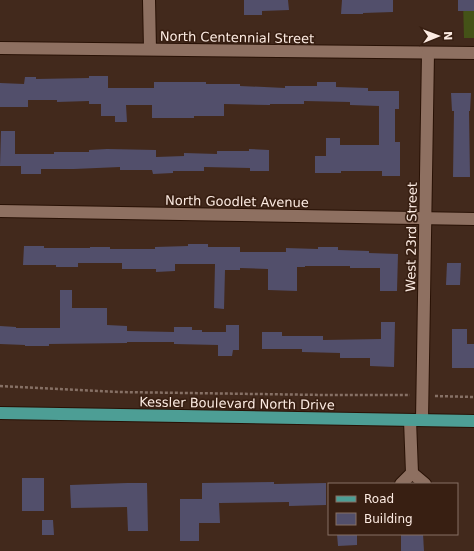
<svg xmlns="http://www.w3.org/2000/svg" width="474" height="551" font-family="'DejaVu Sans',sans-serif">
<rect width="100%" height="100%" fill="#42291c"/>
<!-- green -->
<polygon fill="#445217" points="463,0 474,0 474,38 464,38"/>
<!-- building -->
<g fill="#524f6b">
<polygon points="244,0 288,0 289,10 262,11 262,15 244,15"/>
<polygon points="342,0 393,0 393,12 363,13 363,14 341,14"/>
<rect x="458" y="0" width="16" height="11"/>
<polygon points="89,76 108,76 108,88 154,88 154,82 206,82 206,84 240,84 240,86 285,88 285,86 317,86 317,82 336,82 336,87 368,88 368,91 399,91 399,109 395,109 395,142 400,142 400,176 382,176 382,171 341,171 341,173 315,173 315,156 326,156 326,138 340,138 340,145 379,145 379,106 350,105 350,102 304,101 304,104 270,104 270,105 224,104 224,116 194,116 194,118 152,118 152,105 126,105 127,122 115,122 115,116 101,116 101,104 89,104 89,101 57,102 57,100 28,100 28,107 0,107 0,83 24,84 25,77 36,77 36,79 89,78"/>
<polygon points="451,93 471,93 470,111 469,111 470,177 453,177 454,111 452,111"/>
<polygon points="1,131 15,131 15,154 54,154 54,152 89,152 89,150 107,149 156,150 156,157 184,156 184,153 217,154 217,151 249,151 249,149 269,150 269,171 250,171 250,168 204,167 204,171 173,171 173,173 153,174 152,170 120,170 120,167 74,169 41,169 41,174 21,174 21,166 0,166"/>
<polygon points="188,244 208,244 208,247 240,247 240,252 286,252 286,248 318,249 318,247 338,247 338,250 369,251 369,253 398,254 397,291 380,291 380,268 350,268 350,266 305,266 305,267 297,267 297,291 268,290 268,269 240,268 240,270 225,270 224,309 214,308 215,264 175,264 175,271 156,272 156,269 122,269 122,263 78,263 78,267 56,267 56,265 23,265 24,246 44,246 44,248 90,248 90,247 110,247 110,249 155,249 155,247 188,246"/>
<polygon points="447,263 461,263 460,285 446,285"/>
<polygon points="60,290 72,290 72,308 107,308 107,325 127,326 127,331 174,332 174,327 192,327 192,330 202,330 202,332 226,332 226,325 239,325 239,350 233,350 232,356 218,356 218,345 174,344 174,342 127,342 127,343 49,344 49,346 25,346 25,345 0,344 0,326 16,327 16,328 60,328"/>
<polygon points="381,322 395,322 394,367 370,366 370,358 340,358 340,353 302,352 302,349 262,349 262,332 282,332 282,336 323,336 323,340 381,339"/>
<polygon points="452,329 467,329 467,344 474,344 474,368 452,368"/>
<rect x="22" y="478" width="22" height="33"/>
<polygon points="274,482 274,484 326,483 326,505 289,506 289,502 219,503 220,523 199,523 199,541 180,541 180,499 202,499 202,483"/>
<polygon points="127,483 147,483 148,531 128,531 127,507 71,508 70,485"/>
<polygon points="42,520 53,520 54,535 42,535"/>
<polygon points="337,534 357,534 357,545 338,546"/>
<polygon points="401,534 423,534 424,551 401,551"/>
</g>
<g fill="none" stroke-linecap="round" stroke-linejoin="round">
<defs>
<g id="minor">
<polyline points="149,0 150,49"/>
<polyline points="0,48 474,53"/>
<polyline points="0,211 474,219"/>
<polyline points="422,420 428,53"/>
<polyline points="412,473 425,484"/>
<polyline points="401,484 412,473 410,420"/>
</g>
<polyline id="major" points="0,413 474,421"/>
</defs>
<!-- minor casing -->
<use href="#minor" stroke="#281105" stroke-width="14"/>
<!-- major casing -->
<use href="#major" stroke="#281105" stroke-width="14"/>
<!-- path -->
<g stroke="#867065" stroke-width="2.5" stroke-dasharray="3 2" stroke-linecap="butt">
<polyline points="0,386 119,392 325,395 410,395"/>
<polyline points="435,396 474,397"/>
</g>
<!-- minor -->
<use href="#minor" stroke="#8e7061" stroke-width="12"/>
<!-- major -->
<use href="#major" stroke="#4d9e95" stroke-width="12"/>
</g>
<g text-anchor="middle" stroke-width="3.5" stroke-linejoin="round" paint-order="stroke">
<!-- street labels -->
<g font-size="13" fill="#fcebe2" stroke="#381f12">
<text transform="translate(237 37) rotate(1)" y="5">North Centennial Street</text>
<text transform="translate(237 201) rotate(1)" y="5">North Goodlet Avenue</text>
<text transform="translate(411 237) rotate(-89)" y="5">West 23rd Street</text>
<text transform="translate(237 403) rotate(1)" y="5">Kessler Boulevard North Drive</text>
</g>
</g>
<!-- legend -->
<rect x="328" y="483" width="130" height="52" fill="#381f12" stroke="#867165"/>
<rect x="336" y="496" width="20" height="6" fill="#4d9e95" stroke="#867165"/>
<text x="364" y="503" font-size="12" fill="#fcebe2">Road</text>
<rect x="336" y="513" width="20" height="12" fill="#524f6b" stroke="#867165"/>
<text x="364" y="523" font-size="12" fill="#fcebe2">Building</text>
<!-- north arrow -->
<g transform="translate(438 36) rotate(89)" stroke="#381f12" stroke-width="3" paint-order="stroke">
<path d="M0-3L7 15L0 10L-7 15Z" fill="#fcebe2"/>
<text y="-6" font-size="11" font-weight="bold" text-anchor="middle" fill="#fcebe2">N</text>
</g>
</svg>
